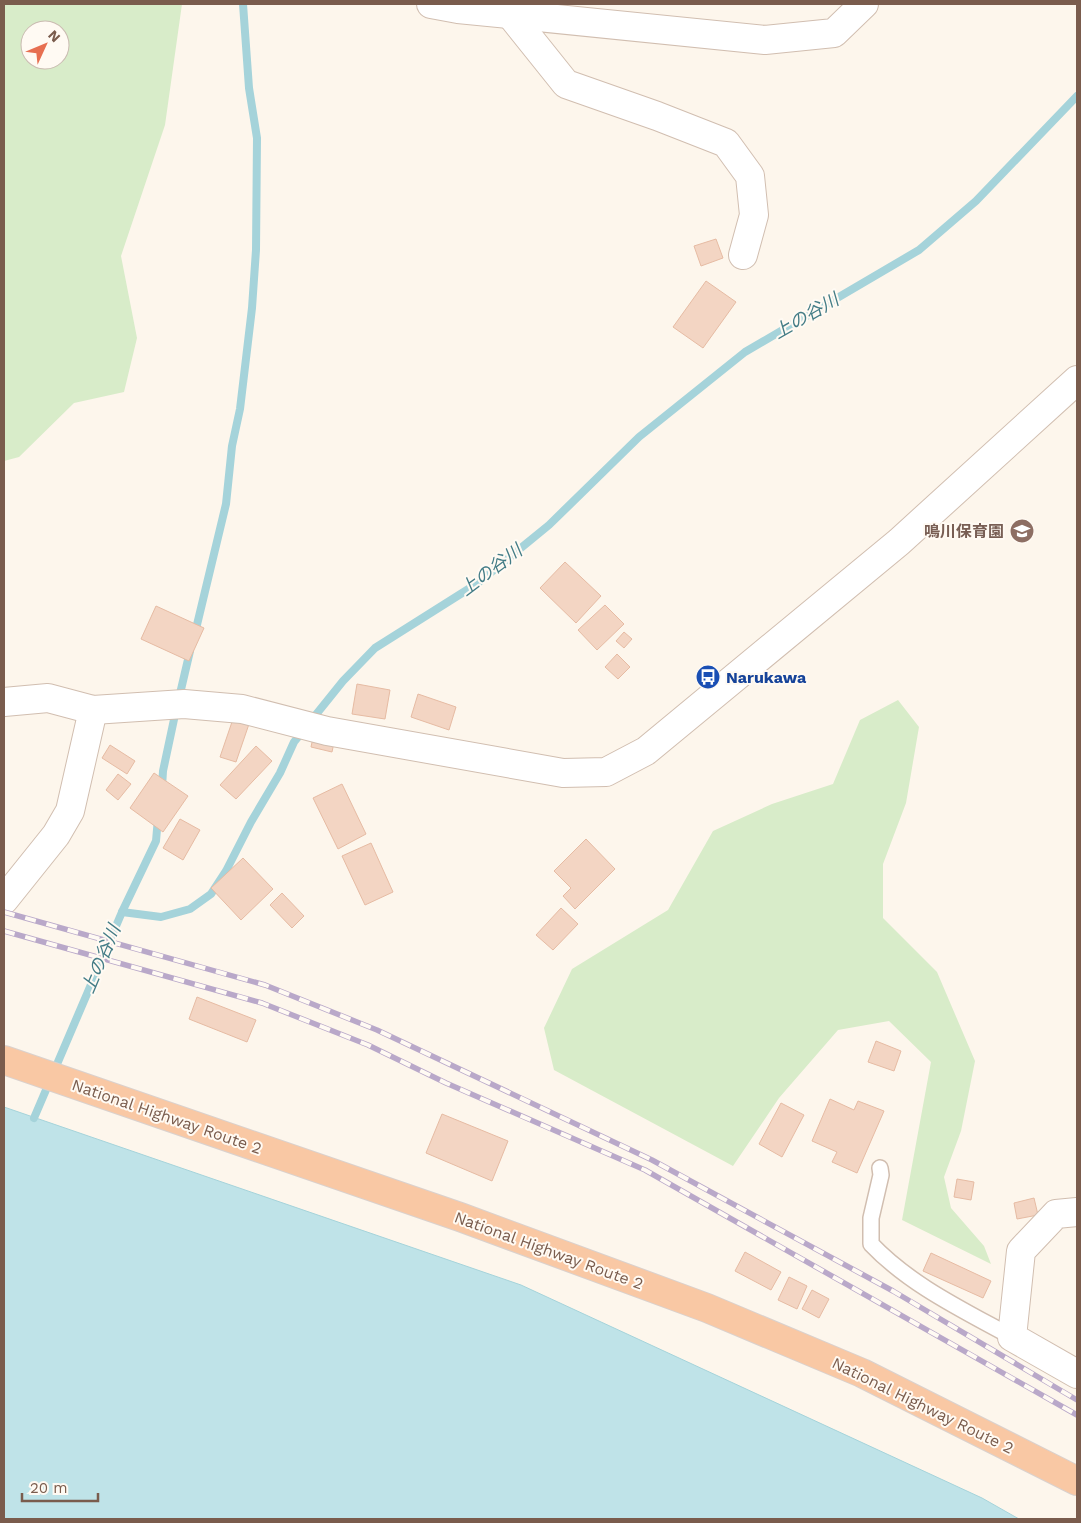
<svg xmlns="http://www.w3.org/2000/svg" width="1081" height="1523" font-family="'Work Sans','Noto Sans JP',sans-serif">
<rect width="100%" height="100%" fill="#fdf6ec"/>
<!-- green -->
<g fill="#d8ecc9" fill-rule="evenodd">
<path d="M 4,4 L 182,4 L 165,125 L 121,256 L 137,338 L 124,392 L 74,403 L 19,457 L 4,461 ZM 30,30 L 60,30 L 60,60 L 30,60 Z"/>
<polygon points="898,700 919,727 906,803 883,864 883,918 937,972 975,1061 961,1131 944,1177 951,1208 984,1246 991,1264 902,1220 931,1062 889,1021 838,1030 779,1098 733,1166 554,1070 544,1028 572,969 668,910 713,831 772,804 833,784 860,720"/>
</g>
<!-- water -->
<polygon fill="#bfe3e8" stroke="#a5d3da" points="4,1107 521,1285 982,1498 1019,1519 4,1519"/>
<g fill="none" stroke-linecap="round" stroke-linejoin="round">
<!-- stream -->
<g stroke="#a5d3da" stroke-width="8">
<polyline points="195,633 226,504 232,446 240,409 252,308 256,250 257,138 249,88 243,4"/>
<polyline points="179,698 190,651"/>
<polyline points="310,722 343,681 375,648 478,583 549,525 639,437 745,352 919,250 976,201 1077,96"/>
<polyline points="162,787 163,771 176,710"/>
<polyline points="122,912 161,917 190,909 211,894 226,871 251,822 280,773 294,742 303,731"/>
<polyline points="34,1118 122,912 156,841 158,818"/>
</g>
</g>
<!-- building -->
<g fill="#f3d5c3" stroke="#e6bba3">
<polygon points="716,239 723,258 701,266 694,246"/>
<polygon points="706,281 736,302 703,348 673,327"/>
<polygon points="565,562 601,596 576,623 540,588"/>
<polygon points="605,605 624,624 597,650 578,630"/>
<polygon points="156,606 204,628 189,661 141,639"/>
<polygon points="624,632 632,639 624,648 616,641"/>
<polygon points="617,654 630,667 618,679 605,667"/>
<polygon points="357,684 390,690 385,719 352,714"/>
<polygon points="418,694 456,707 449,730 411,717"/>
<polygon points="233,719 249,724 236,762 220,757"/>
<polygon points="314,733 335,738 332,752 311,747"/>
<polygon points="110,745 135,761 127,774 102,758"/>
<polygon points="256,746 272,761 236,799 220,785"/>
<polygon points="154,773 188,796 163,832 130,808"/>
<polygon points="118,774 131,784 118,800 106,790"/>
<polygon points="342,784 366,834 338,849 313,798"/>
<polygon points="180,819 200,830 183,860 163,848"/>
<polygon points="586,839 615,869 575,909 563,896 571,888 554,871"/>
<polygon points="371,843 393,892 365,905 342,856"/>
<polygon points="243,858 273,889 241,920 211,888"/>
<polygon points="282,893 304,916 292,928 270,905"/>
<polygon points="561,908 578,924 553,950 536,935"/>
<polygon points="197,997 256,1020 247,1042 189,1019"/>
<polygon points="876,1041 901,1051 894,1071 868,1062"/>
<polygon points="830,1099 854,1110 858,1101 884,1111 857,1173 832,1162 837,1152 812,1141"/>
<polygon points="781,1103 804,1115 782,1157 759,1144"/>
<polygon points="442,1114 508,1141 492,1181 426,1153"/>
<polygon points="957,1179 974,1182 971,1200 954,1197"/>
<polygon points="1034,1198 1038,1215 1017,1219 1014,1203"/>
<polygon points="745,1252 781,1272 771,1290 735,1271"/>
<polygon points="931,1253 991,1281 983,1298 923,1271"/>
<polygon points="789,1277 807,1286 797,1309 778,1300"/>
<polygon points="812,1290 829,1299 819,1318 802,1309"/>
</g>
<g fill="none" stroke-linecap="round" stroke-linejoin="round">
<defs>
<path id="service" d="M 880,1168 L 881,1175 L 871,1218 L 871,1244 C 910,1285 963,1310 1012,1337"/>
<g id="minor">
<polyline points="431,4 458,9 765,40 834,33 864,4"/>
<polyline points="510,14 566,84 657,116 726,143 750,176 754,215 743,255"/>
<polyline points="4,702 48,698 93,710 184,704 242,709 327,731 563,773 606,772 646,751 899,542 1077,380"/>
<polyline points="1077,1212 1056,1214 1021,1251 1012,1337 1077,1374"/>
</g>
<polyline id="tertiary" points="4,900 56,835 70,811 93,710"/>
<polyline id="trunk" points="4,1060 460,1217 707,1308 862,1373 1077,1481"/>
</defs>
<!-- service casing -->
<use href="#service" stroke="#d1beb0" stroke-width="18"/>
<!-- minor casing -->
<use href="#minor" stroke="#d1beb0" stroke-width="30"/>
<!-- tertiary casing -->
<use href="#tertiary" stroke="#d1beb0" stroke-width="30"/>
<!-- trunk casing -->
<use href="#trunk" stroke="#dad1cd" stroke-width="30"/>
<!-- service -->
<use href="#service" stroke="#fff" stroke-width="15"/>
<!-- minor -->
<use href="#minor" stroke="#fff" stroke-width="28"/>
<!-- tertiary -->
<use href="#tertiary" stroke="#fff" stroke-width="28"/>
<!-- trunk -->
<use href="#trunk" stroke="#f9c8a4" stroke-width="28"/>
<defs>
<g id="rail">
<polyline points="4,912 265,985 377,1030 652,1160 893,1291 1077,1400"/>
<polyline points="4,931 262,1003 368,1045 446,1083 645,1170 1077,1415"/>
</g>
</defs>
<!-- rail casing -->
<use href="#rail" stroke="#b9a8c9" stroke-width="5.5"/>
<!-- rail -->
<use href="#rail" stroke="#fffaf3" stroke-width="4" stroke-dasharray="11" stroke-linecap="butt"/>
</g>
<!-- icons -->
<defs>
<symbol id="school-disc" viewBox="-11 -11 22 22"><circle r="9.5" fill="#8d6e63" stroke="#fffaf3"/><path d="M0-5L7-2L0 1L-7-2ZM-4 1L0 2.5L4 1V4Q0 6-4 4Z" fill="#fff"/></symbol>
<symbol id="bus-disc" viewBox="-11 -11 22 22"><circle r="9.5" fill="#1a4fb4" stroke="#fffaf3"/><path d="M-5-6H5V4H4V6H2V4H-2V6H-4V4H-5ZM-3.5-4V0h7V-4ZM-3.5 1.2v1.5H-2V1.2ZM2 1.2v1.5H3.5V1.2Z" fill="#fff"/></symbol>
</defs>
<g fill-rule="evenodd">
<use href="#school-disc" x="1008" y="517" width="28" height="28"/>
<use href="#bus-disc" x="694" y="663" width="28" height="28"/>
</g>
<g text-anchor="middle" stroke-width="4" stroke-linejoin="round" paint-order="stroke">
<!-- education labels -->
<g font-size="16" font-weight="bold" fill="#785e54" stroke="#fffaf3" text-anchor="end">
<text x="1004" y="537">鳴川保育園</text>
</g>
<!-- transit labels -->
<g font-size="16" font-weight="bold" fill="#164399" stroke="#fffaf3" text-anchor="start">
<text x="726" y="683">Narukawa</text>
</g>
<!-- street labels -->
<g font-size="16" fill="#7a5c4d" stroke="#fffaf3">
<text transform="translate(167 1116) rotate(19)" y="6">National Highway Route 2</text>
<text transform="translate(549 1250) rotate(20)" y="6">National Highway Route 2</text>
<text transform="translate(923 1405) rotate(26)" y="6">National Highway Route 2</text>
</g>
<!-- water labels -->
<g font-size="18" font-style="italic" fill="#437c86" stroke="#fffaf3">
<text transform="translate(806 316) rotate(-30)" y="6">上の谷川</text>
<text transform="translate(491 570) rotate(-37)" y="6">上の谷川</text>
<text transform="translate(101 959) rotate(-67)" y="6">上の谷川</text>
</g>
</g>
<!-- border -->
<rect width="1081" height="1523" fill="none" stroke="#7a5c4d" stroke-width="10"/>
<!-- north arrow -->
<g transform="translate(45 45) rotate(46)"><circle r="24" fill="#fffaf3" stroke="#cabbb1"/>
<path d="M0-4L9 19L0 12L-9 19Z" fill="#e76f51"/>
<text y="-8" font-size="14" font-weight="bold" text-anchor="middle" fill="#7a5c4d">N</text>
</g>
<!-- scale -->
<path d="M22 1493v8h76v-8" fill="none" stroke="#7a5c4d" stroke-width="2.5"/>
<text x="30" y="1493" font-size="15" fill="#7a5c4d" stroke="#fffaf3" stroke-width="4" paint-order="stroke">20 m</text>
</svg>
